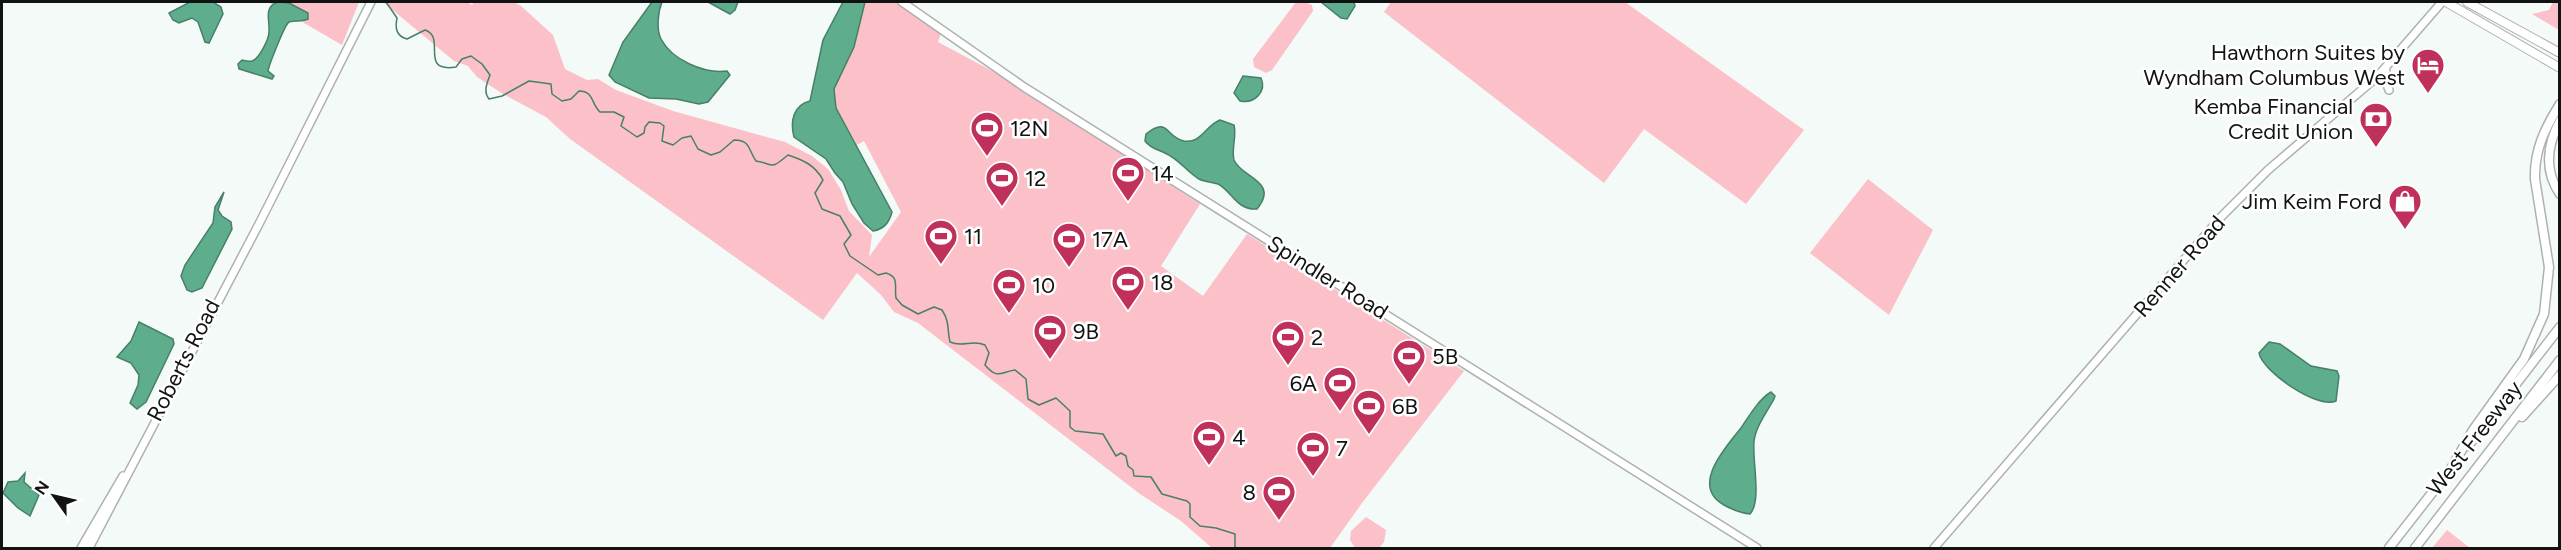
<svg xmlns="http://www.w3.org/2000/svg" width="2561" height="550" font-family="Figtree,sans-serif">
<rect width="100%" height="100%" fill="#f4faf7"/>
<!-- green -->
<g fill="#fcc0c9">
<polygon points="268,2 359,2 342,45"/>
<polygon points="383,2 467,2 472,5 474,2 514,2 521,6 553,35 565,69 587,80 598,79 616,90 673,111 785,142 812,156 828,169 841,190 849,211 872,235 869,257 901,212 864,141 857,145 836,108 834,89 854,47 865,2 902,2 942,30 938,42 998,74 1200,204 1161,266 1203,296 1247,234 1464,371 1362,503 1330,548 1212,548 1181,521 1140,494 918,323 894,312 881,295 857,273 823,320 570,139 546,117 503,94 477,77 468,66 454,61"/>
<polygon points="1296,2 1305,2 1312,5 1313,11 1272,70 1266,73 1254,67 1253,59"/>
<polygon points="1391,2 1625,2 1804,130 1746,204 1644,129 1604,183 1384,12"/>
<polygon points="2553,2 2559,2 2559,30 2532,14 2549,10"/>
<polygon points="1868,179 1933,230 1889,315 1810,253"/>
<polygon points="1366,517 1386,530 1384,542 1379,548 1355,548 1350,540 1351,531"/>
<polygon points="2447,530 2470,548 2432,548"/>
</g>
<!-- water -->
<g fill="#5ead8d" stroke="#477f68" stroke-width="1.5">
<polygon points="190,2 213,2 221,7 223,14 209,43 205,42 198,22 192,18 179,23 173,20 169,13"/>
<path d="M 278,2 L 289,3 L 308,13 L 308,19 C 302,22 295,20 289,22 C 285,24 269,65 268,71 L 274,76 L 272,79 L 239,69 L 238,64 L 242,60 C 246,61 248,62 252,61 C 259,59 269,39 269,32 C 270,20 263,7 278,2 Z"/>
<path d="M 652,2 L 662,2 C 658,12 656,29 661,39 C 672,60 704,74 727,71 L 730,75 L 708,102 L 699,104 L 676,99 L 649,98 L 615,82 L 609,75 L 623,42 Z"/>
<polygon points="708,2 738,2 735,10 730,14"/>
<path d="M 843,2 L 865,2 L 854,47 L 834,89 L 836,108 L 892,212 C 889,223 884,229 873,231 L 864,223 L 852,204 L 843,182 L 835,173 L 826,159 L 794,137 C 790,122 793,105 810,101 L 823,40 Z"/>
<polygon points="1321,2 1354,2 1355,6 1347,19 1341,18"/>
<path d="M 1243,76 L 1261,78 C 1267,92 1254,104 1240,101 L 1234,93 Z"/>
<path d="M 1220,120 L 1234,125 C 1237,137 1231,149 1234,160 C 1241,178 1280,181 1257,209 C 1236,210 1233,192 1218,184 C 1212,182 1205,182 1199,179 C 1187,172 1179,159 1165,153 C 1157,149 1151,149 1145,141 L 1146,134 C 1169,116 1165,137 1184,141 C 1201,144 1206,125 1220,120 Z"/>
<polygon points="224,192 218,210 222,216 231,222 232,229 202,288 192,292 187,290 181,276 185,265 213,223 215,207"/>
<polygon points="139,322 173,339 174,344 146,402 137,409 130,403 138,385 139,375 131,363 117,357 131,341"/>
<path d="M 2269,342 L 2280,344 L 2311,366 L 2337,371 L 2339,376 L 2336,401 C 2318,410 2262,371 2259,353 Z"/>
<path d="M 1771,392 L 1775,396 L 1774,399 C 1767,412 1756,426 1754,441 C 1752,461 1762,501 1750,514 C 1740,513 1733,510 1724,505 C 1690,486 1725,448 1741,428 C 1749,416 1759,399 1771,392 Z"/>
<polygon points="25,473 24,482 39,495 30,516 18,508 3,493 8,482 18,481"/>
</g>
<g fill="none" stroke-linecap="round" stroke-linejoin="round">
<!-- stream -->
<path stroke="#477f68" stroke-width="1.5" d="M 386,2 L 397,18 C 395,28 396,36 407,39 L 425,30 C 447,37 418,73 456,67 L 462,59 L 471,56 L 482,64 L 490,75 C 487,83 483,92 489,99 L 502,96 L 529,81 L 551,84 L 552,94 L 562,101 L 571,99 L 579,91 C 594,91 591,104 600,112 L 614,112 L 624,117 L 621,126 L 637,137 L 644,133 L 645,127 L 649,122 L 660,123 L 664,126 L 662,141 L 673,145 L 682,138 L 691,136 L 698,149 L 711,155 L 720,152 L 734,140 C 751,140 748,150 756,161 C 775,164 769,171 788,155 C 803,160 815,165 823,180 L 815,193 L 822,209 L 840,216 L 851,235 L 844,244 L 850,256 L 878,275 L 886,273 C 900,277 894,287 896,298 L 902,305 L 918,314 L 934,307 L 942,310 C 950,322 947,330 950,342 C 963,348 972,339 985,345 L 989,353 L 985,365 C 998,380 1000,372 1015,370 L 1026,379 L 1028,399 L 1039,405 L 1056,398 L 1070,411 L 1070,427 L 1075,431 L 1103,434 L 1116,456 L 1121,453 L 1126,456 L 1128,466 L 1133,470 L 1134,476 L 1151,477 L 1162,494 L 1187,501 L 1190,504 L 1190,517 L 1200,526 L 1216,528 L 1235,534 L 1235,548"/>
<defs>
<g id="secondary">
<polyline points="902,2 1024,87 1757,548"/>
<polyline points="2386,70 2384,76 2389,90"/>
<polyline points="81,548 123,476"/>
<polyline points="89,548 260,222 371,2"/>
<polyline points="1934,548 2221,217 2268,170 2377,77 2442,2"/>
</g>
<g id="primary">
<polyline points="2446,2 2560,68"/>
<polyline points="2467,2 2560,53"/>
</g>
<g id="highway">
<path d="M 2560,121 C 2547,145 2544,171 2560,194"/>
<polyline points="2522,417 2560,375"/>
<polyline points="2468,446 2560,327"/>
<path d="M 2451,469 L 2473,430 L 2524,359 L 2544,314 L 2549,267 L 2535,179 C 2534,150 2545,128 2560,104"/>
<polyline points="2389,548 2453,466"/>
<polyline points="2415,548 2560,360"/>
</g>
</defs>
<!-- secondary casing -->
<use href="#secondary" stroke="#adb2af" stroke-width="10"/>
<!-- primary casing -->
<use href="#primary" stroke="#adb2af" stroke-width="10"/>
<!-- highway casing -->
<use href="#highway" stroke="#adb2af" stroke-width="11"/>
<!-- secondary -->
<use href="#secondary" stroke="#fff" stroke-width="7"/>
<!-- primary -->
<use href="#primary" stroke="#fff" stroke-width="8"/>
<!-- highway -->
<use href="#highway" stroke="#fff" stroke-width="8"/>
</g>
<!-- icons -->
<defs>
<symbol id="hotel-pin" viewBox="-11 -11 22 30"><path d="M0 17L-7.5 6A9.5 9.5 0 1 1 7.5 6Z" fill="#bf315a" stroke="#fff"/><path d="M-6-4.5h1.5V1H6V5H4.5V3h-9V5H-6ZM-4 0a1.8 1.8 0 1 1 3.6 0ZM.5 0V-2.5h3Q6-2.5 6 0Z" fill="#fff"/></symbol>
<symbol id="bank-pin" viewBox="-11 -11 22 30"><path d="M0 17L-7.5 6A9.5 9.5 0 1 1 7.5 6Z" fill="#bf315a" stroke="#fff"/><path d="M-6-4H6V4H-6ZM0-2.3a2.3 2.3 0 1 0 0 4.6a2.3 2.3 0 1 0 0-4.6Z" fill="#fff"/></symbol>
<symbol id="stadium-pin" viewBox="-11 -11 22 30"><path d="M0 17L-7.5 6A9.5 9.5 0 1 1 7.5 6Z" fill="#bf315a" stroke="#fff"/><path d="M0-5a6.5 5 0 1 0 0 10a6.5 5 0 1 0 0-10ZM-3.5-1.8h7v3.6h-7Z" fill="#fff"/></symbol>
<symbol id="shop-pin" viewBox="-11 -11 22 30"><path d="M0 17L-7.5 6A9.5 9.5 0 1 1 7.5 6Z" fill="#bf315a" stroke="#fff"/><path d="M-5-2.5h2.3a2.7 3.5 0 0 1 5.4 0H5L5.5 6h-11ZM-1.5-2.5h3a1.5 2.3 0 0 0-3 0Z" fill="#fff"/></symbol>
</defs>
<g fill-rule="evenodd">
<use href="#hotel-pin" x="2409" y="46" width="38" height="52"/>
<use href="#bank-pin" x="2357" y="100" width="38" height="52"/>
<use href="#stadium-pin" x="968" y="109" width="38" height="52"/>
<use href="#stadium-pin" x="1109" y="154" width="38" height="52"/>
<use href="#stadium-pin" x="983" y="159" width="38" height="52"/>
<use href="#shop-pin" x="2386" y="182" width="38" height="52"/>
<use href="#stadium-pin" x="922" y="217" width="38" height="52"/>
<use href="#stadium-pin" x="1050" y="220" width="38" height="52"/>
<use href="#stadium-pin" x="1109" y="263" width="38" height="52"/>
<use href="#stadium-pin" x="990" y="266" width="38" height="52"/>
<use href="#stadium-pin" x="1031" y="312" width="38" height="52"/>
<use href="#stadium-pin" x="1269" y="318" width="38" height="52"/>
<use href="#stadium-pin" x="1390" y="337" width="38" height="52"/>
<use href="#stadium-pin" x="1321" y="364" width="38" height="52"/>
<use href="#stadium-pin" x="1350" y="387" width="38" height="52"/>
<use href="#stadium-pin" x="1190" y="418" width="38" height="52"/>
<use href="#stadium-pin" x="1294" y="429" width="38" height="52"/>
<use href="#stadium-pin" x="1260" y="473" width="38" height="52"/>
</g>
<g text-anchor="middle" stroke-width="5" stroke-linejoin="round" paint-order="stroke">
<!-- poi labels -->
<g font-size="22" fill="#111312" stroke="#fff" text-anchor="start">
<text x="2405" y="60" text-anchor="end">Hawthorn Suites by<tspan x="2405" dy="25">Wyndham Columbus West</tspan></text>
<text x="2353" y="114" text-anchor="end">Kemba Financial<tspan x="2353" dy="25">Credit Union</tspan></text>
<text x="1010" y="136">12N</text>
<text x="1151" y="181">14</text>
<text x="1025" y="186">12</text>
<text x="2382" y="209" text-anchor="end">Jim Keim Ford</text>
<text x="964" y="244">11</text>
<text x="1092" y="247">17A</text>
<text x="1151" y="290">18</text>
<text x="1032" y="293">10</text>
<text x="1073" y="339">9B</text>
<text x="1311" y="345">2</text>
<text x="1432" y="364">5B</text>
<text x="1317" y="391" text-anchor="end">6A</text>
<text x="1392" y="414">6B</text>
<text x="1232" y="445">4</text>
<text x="1336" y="456">7</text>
<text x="1256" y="500" text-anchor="end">8</text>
</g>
<!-- street labels -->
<g font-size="22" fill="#111312" stroke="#fff">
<text transform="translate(2179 266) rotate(-49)" y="8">Renner Road</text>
<text transform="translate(1328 277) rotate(32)" y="8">Spindler Road</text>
<text transform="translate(183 360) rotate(-63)" y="8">Roberts Road</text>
<text transform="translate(2474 438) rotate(-52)" y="8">West Freeway</text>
</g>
</g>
<!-- border -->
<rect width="2561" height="550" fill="none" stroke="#111312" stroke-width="6"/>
<!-- north arrow -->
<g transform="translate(54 496) rotate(304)" stroke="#ffffff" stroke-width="4.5" paint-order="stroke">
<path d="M0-4.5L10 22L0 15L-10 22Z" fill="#111312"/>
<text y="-9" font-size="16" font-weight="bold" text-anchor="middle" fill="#111312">N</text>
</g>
</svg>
